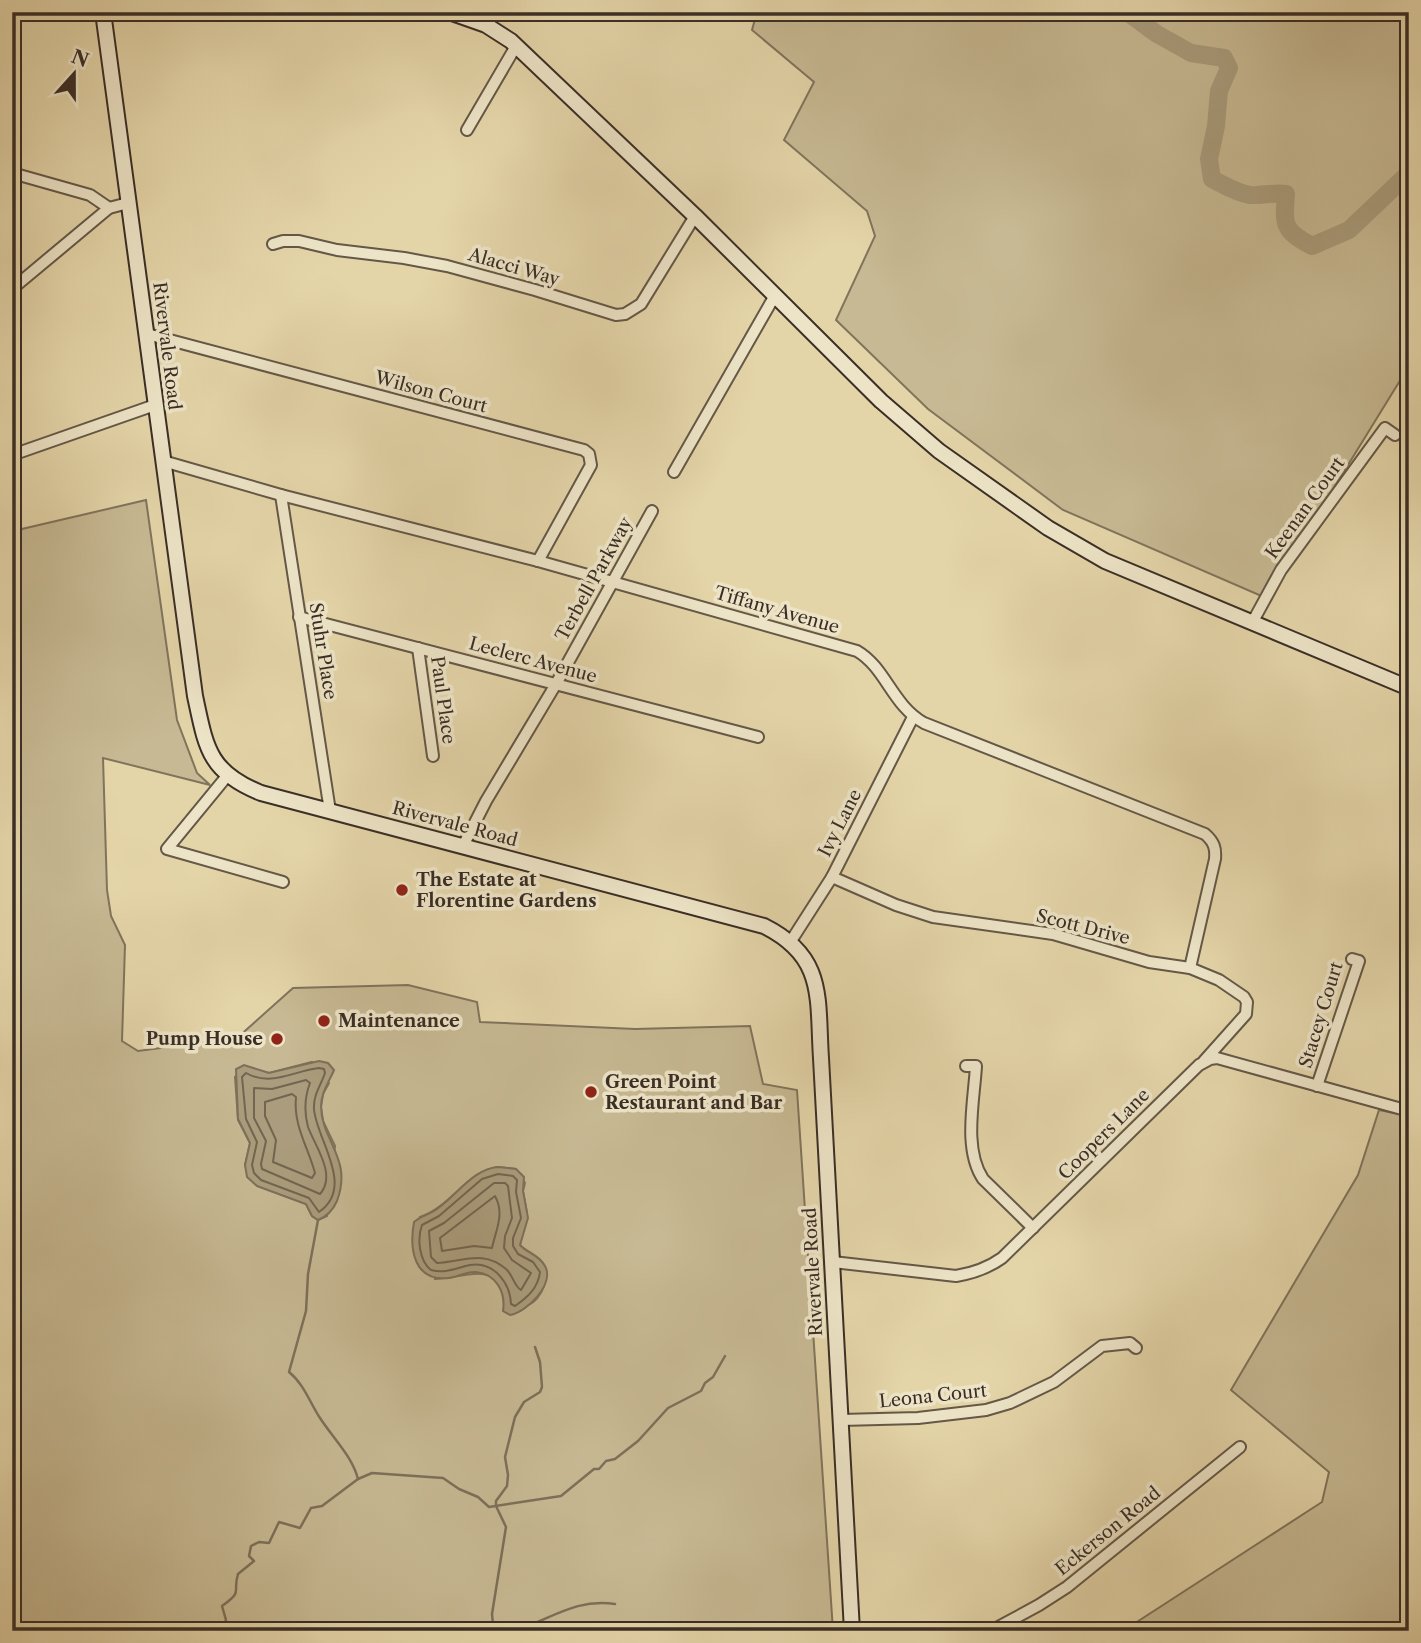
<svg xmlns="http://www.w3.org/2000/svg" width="1421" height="1643" font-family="'Libre Caslon Text',serif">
<rect width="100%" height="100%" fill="#e4d5a9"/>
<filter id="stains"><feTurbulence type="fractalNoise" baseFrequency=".00286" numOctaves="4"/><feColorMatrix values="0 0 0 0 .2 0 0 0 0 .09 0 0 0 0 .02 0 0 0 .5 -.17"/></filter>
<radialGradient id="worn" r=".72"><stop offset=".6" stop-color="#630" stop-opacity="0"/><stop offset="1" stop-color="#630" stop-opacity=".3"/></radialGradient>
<!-- green -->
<g fill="#c7b993" stroke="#80745c" stroke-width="2" fill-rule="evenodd">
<polygon points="757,12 1409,12 1409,366 1266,598 1063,510 928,409 836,320 875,236 867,211 784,140 814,82 752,30"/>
<path d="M 146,500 L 177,720 L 197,773 L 210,785 L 103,758 L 107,890 L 111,916 L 125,945 L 122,1041 L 138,1051 L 237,1038 L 293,988 L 408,985 L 477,1002 L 480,1022 L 635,1029 L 750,1026 L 763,1084 L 797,1090 L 833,1631 L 12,1631 L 12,541 L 22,529 ZM 312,1062 L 329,1083 L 323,1094 L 321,1107 L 323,1121 L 335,1146 L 327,1216 L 318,1220 L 312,1216 L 306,1204 L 257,1186 L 245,1165 L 250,1143 L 238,1120 L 235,1077 L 254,1069 L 269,1073 ZM 498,1167 L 516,1169 L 525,1183 L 523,1191 L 527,1213 L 520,1245 C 526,1252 536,1254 542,1262 C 552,1274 542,1301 527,1305 C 520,1307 511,1307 504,1307 C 504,1257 465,1278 435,1279 L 420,1217 C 451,1207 468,1170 498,1167 Z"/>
<polygon points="1379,1110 1409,1116 1409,1631 1123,1631 1322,1502 1329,1472 1231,1390 1358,1175"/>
</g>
<!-- water -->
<g fill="#aa9c7c" stroke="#7d705a" stroke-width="2">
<path d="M 319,1061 L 328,1063 L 334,1070 C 329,1082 321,1093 321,1106 C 321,1141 353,1158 337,1201 C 333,1210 328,1216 318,1220 L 312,1216 L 306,1204 L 257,1186 L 247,1177 L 245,1165 L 250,1143 L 238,1119 L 236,1069 L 244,1065 L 269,1073 Z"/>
<path d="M 498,1167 L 516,1169 L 524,1177 L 523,1191 L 528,1218 L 520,1245 C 527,1253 539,1255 545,1266 C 555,1284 527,1312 510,1315 L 503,1311 C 506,1292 496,1274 476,1272 C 467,1271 458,1277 449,1278 C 414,1282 409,1250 414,1222 C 421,1216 428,1215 434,1211 C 456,1197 472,1169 498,1167 Z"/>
</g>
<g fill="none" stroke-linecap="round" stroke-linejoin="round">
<!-- shore -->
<g stroke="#726551" stroke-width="2">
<path d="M 319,1068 L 324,1069 L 325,1073 C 321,1085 313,1095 314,1109 C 316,1139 356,1187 319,1212 L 309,1198 L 261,1180 L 254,1173 L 252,1165 L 257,1142 L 246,1119 L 242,1077 L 246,1073 C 271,1087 293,1071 319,1068 Z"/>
<path d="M 306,1080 L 310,1083 C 305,1096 304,1112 308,1127 C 315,1146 337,1175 320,1194 L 262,1169 L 261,1164 L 266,1141 L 254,1118 L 254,1088 L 272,1089 Z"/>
<path d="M 292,1094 L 296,1097 C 293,1125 308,1147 315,1173 L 312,1178 L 273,1162 L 276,1140 L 265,1116 L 265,1102 Z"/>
<path d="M 498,1174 L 513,1176 L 517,1180 L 516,1192 L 521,1218 L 513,1238 L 513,1246 L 518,1254 L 533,1262 L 540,1272 C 538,1288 528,1297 515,1306 L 511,1304 C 510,1283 494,1261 470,1265 C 456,1268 445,1274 431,1270 C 419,1261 417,1238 422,1225 L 439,1216 L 482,1179 Z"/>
<path d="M 494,1183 L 505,1183 L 508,1186 L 512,1218 L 505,1236 L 504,1248 L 512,1260 L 531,1273 L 521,1290 C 514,1286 513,1275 506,1269 C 483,1249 463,1262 437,1263 L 431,1257 L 429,1231 L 444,1223 Z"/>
<path d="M 495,1196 C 505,1214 496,1229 492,1248 L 474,1246 L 442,1251 L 440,1238 Z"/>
</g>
<!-- stream -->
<g stroke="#7d705a" stroke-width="2.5">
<path d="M 318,1220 L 308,1274 L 306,1311 L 289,1372 C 304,1384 310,1403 320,1418 C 333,1438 352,1456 358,1479"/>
<path d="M 216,1631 L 222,1627 L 226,1620 L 222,1606 C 244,1590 232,1594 238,1574 L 254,1561 L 249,1556 L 251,1546 L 259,1542 L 269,1543 L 279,1522 L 300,1528 L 311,1508 L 322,1506 L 358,1479 L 372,1473 L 443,1478 L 459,1489 L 478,1497 L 489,1507 L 561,1496 L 594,1469 L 599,1469 L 606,1461 L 615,1459 L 638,1441 L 668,1408 L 701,1391 L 705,1383 L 713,1377 L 725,1356"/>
<polyline points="500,1631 493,1625 492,1614 506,1527 496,1506 496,1501 507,1486 508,1475 505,1457 515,1417 524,1402 540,1392 542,1387 540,1362 535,1347"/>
<path d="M 515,1631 C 551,1619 576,1598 615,1604"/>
</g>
<!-- river -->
<path stroke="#aa9c7c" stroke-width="18" d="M 1127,12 L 1157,34 L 1191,53 L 1224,58 L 1229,68 L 1219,91 L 1216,126 L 1209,159 L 1212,179 C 1224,185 1237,193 1250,195 C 1262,196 1273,192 1286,194 C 1283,226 1284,231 1312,246 L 1349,230 L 1409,173"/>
<defs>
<g id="street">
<polyline points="486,25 493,12"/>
<polyline points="467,130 516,46"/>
<polyline points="12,173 90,195 109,208"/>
<polyline points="273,244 283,241 299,241 337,250 404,258 447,266 535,290 616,315 625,314 641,304 695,216"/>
<polyline points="12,289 109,208 128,203"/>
<polyline points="147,334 584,450 589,454 591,465 538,561"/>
<polyline points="12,455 155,405"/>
<path d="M 163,461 L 281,495 L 538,561 L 857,651 C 886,668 892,705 924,723 L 1205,834 C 1214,842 1216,848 1215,859 L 1190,968"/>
<polyline points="674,472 774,297"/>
<polyline points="281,495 330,811"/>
<polyline points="299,617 758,737"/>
<polyline points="1252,623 1281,570 1385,428 1395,435"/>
<polyline points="418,648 433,756"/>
<polyline points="227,776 167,849 283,882"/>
<polyline points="463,846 486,801 556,684 652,511"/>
<polyline points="832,877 896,905 933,917 1053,934 1149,962 1190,968 1219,980 1244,997 1247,1002 1246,1014 1204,1061"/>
<polyline points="791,941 832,877 913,717"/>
<path d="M 966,1066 L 976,1066 C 974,1101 963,1149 983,1179 L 1033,1228"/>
<polyline points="1317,1086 1359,961 1352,959"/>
<path d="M 833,1262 L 956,1276 C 974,1273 988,1268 1002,1258 L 1199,1065 L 1210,1059 L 1217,1058 L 1409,1111"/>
<polyline points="841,1420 918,1418 986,1410 1010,1403 1054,1382 1102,1346 1130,1343 1136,1348"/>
<polyline points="991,1631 1039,1605 1067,1587 1240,1447"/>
</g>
<g id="secondary">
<path d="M 103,12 L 195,696 C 206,747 208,772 261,793 L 764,926 C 826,957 817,998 821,1058 L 852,1631"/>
<polyline points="449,12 486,25 511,41 695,216 881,401 939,451 1048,528 1105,561 1409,688"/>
</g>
</defs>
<!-- street casing -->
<use href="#street" stroke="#645847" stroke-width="14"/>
<!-- secondary casing -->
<use href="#secondary" stroke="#3a2e26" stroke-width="18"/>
<!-- street -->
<use href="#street" stroke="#ede4c7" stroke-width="10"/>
<!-- secondary -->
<use href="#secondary" stroke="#ede4c7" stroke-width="14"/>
</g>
<!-- markers -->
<g fill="#8f2418" stroke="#ede4c7" stroke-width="2.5">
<circle cx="402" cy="890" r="7"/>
<circle cx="324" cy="1021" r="7"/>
<circle cx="277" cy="1039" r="7"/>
<circle cx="591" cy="1092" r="7"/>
</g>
<g text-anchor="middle" stroke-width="7" stroke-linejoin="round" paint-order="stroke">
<!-- street labels -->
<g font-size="18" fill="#3a2e26" stroke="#ede4c7">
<text transform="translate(514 267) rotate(16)" y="6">Alacci Way</text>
<text transform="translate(167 346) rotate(83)" y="6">Rivervale Road</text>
<text transform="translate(431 392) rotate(15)" y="6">Wilson Court</text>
<text transform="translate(1305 508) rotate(-54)" y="6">Keenan Court</text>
<text transform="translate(594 579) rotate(-61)" y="6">Terbell Parkway</text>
<text transform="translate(777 610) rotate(16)" y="6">Tiffany Avenue</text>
<text transform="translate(323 651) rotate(81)" y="6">Stuhr Place</text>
<text transform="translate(533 660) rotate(15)" y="6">Leclerc Avenue</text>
<text transform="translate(443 700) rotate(82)" y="6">Paul Place</text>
<text transform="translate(840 823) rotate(-63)" y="6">Ivy Lane</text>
<text transform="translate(455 824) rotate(15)" y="6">Rivervale Road</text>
<text transform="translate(1083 927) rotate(14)" y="6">Scott Drive</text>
<text transform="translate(1321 1015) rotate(-73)" y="6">Stacey Court</text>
<text transform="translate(1104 1134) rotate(-45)" y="6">Coopers Lane</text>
<text transform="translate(813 1272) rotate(-93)" y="6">Rivervale Road</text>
<text transform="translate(933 1396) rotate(-6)" y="6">Leona Court</text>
<text transform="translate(1108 1531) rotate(-39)" y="6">Eckerson Road</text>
</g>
<!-- poi labels -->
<g font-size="18" font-weight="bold" fill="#3a2e26" stroke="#ede4c7" text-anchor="start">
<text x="416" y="886">The Estate at<tspan x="416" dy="21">Florentine Gardens</tspan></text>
<text x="338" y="1027">Maintenance</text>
<text x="263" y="1045" text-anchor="end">Pump House</text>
<text x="605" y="1088">Green Point<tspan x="605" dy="21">Restaurant and Bar</tspan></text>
</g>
</g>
<!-- margin -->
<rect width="1421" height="1643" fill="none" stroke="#e4d5a9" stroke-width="42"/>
<rect x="14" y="14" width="1393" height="1615" fill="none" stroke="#3a2e26" stroke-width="3.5"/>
<rect x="21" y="21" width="1379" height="1601" fill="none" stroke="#3a2e26" stroke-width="2"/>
<!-- north arrow -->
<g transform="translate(74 74) rotate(21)" stroke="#ede4c7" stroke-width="5" paint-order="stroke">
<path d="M0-5L12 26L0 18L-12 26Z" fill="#3a2e26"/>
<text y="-10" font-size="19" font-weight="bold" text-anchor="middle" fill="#3a2e26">N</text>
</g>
<rect width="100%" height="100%" filter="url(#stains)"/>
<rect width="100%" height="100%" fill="url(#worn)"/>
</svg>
